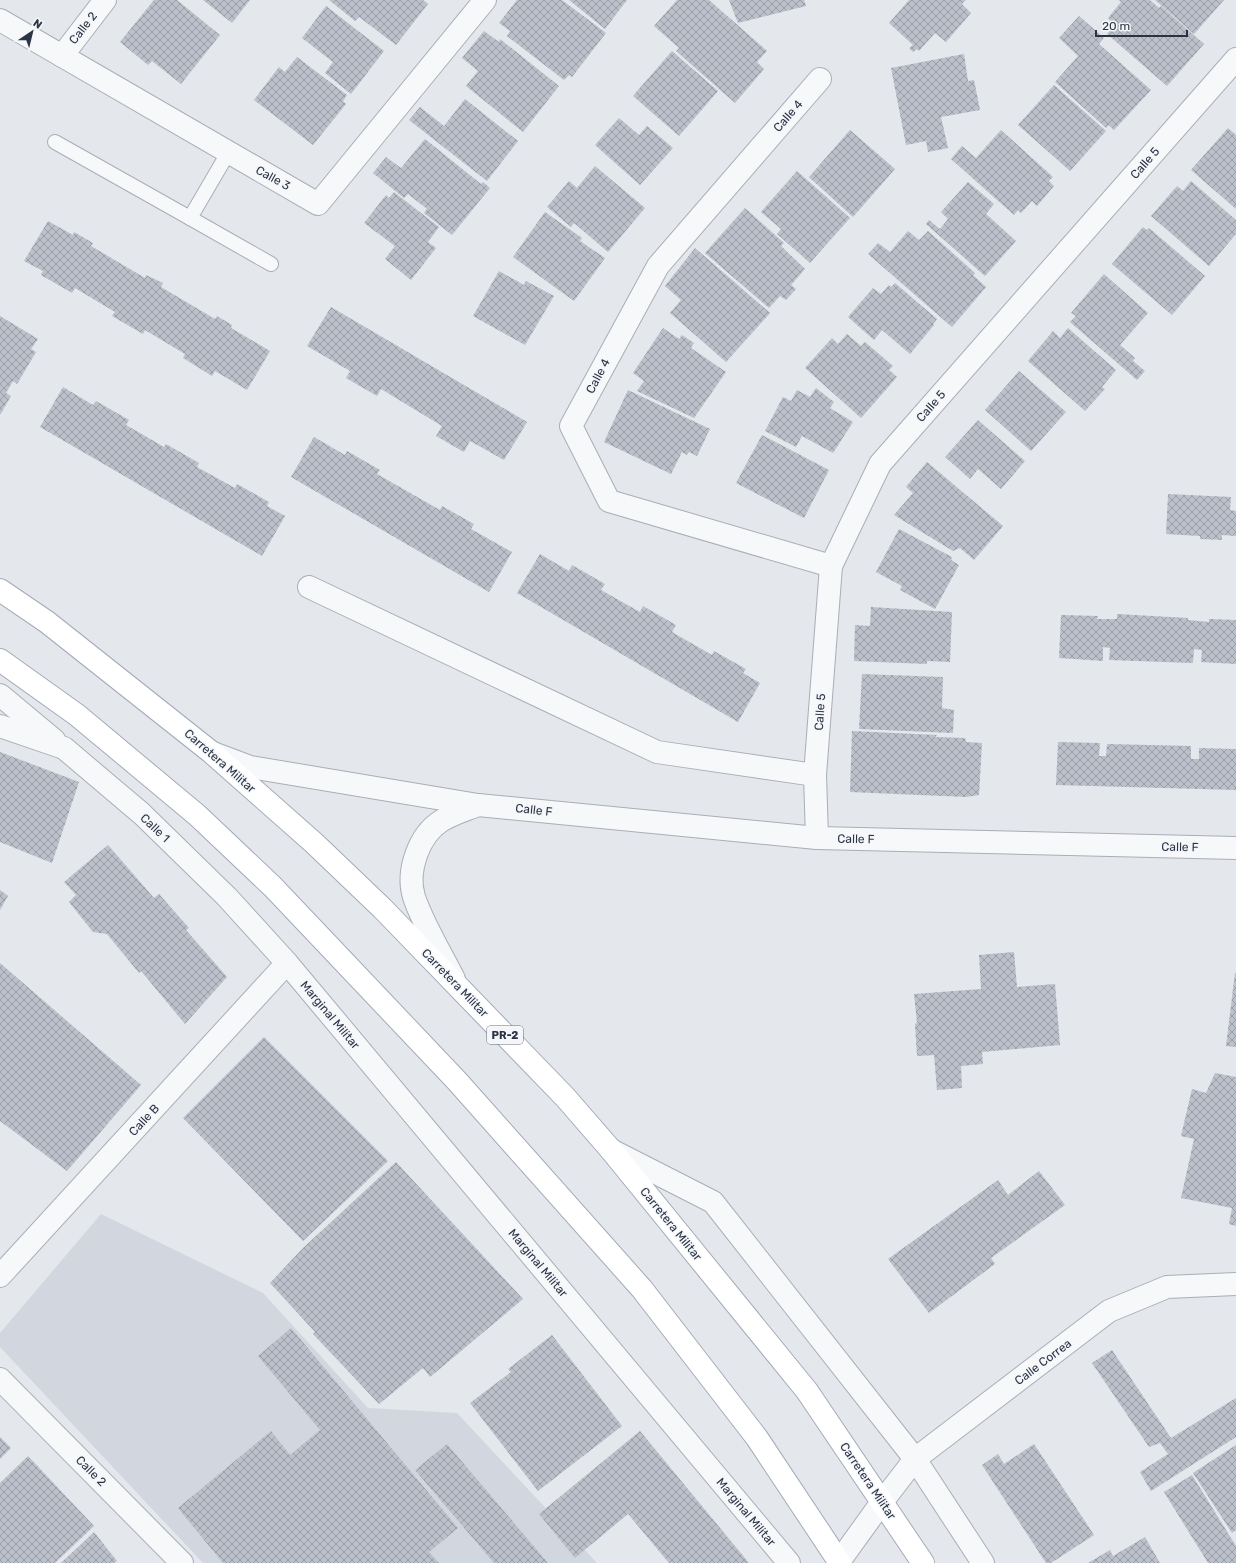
<svg xmlns="http://www.w3.org/2000/svg" width="1236" height="1563" font-family="Rubik,sans-serif">
<defs>
<pattern id="building-cross-hatch" width="8" height="8" patternUnits="userSpaceOnUse"><rect width="8" height="8" fill="#bbc0ca"/><path d="M0 0l8 8M0 8l8-8" fill="none" stroke="#989da6"/></pattern>
</defs>
<rect width="100%" height="100%" fill="#e4e7ec"/>
<!-- built -->
<polygon fill="#d2d6de" points="101,1214 263,1293 368,1408 457,1413 597,1563 203,1563 0,1347 0,1333"/>
<!-- building -->
<g fill="url(#building-cross-hatch)">
<polygon points="154,0 177,0 220,35 181,84 152,61 148,65 120,42"/>
<polygon points="203,0 250,0 232,23"/>
<polygon points="329,0 423,0 428,4 396,45 359,17 355,21"/>
<polygon points="517,0 562,0 606,33 572,77 569,75 564,80 507,36 510,31 499,23"/>
<polygon points="569,0 627,0 605,29"/>
<polygon points="677,0 709,0 767,51 757,62 764,69 735,103 676,51 679,48 654,26"/>
<polygon points="729,0 804,0 806,6 738,23"/>
<polygon points="909,0 966,0 962,4 971,13 946,42 935,33 919,51 917,49 913,52 909,48 913,45 889,23"/>
<polygon points="1119,0 1150,0 1159,8 1161,6 1204,44 1167,86 1107,34 1115,25 1108,18 1121,2"/>
<polygon points="1155,0 1224,0 1194,34"/>
<polygon points="326,6 384,51 351,94 325,73 333,62 302,38"/>
<polygon points="1079,16 1104,38 1099,44 1151,90 1114,130 1109,125 1106,128 1055,82 1078,56 1059,38"/>
<polygon points="484,31 499,42 500,39 559,86 523,132 466,86 478,71 462,58"/>
<polygon points="672,51 718,91 679,136 633,96"/>
<polygon points="964,54 968,81 974,80 980,110 941,117 948,148 928,152 926,141 906,145 891,68"/>
<polygon points="297,57 347,95 343,101 346,104 313,145 254,100 279,67 285,72"/>
<polygon points="1054,85 1106,131 1070,171 1018,125"/>
<polygon points="465,99 518,141 487,181 409,120 420,107 444,126"/>
<polygon points="619,118 639,135 647,126 673,148 640,185 595,145"/>
<polygon points="1228,128 1236,135 1236,209 1191,170"/>
<polygon points="850,130 895,169 853,217 809,177"/>
<polygon points="1001,130 1053,177 1049,181 1054,186 1037,206 1032,201 1021,213 1018,210 1014,215 951,159 962,146 976,158"/>
<polygon points="425,139 481,184 483,182 490,188 452,235 424,213 427,209 408,194 404,198 373,173 386,157 401,168"/>
<polygon points="595,166 645,208 608,252 574,223 571,227 547,207 569,181 577,188"/>
<polygon points="797,171 850,218 810,263 777,234 781,229 761,212"/>
<polygon points="1191,181 1236,220 1236,234 1209,266 1151,216 1177,186 1183,191"/>
<polygon points="968,182 994,204 986,214 1016,241 985,276 926,224 929,220 940,229 948,219 941,212"/>
<polygon points="394,192 439,227 428,242 436,248 411,280 385,259 395,246 364,223 386,195 389,198"/>
<polygon points="745,208 784,243 781,246 805,269 791,285 796,289 786,300 780,296 769,308 705,253"/>
<polygon points="545,212 582,238 580,241 605,258 574,301 513,257"/>
<polygon points="48,221 73,235 74,232 93,243 91,246 145,278 146,275 163,283 161,287 215,319 217,316 232,325 231,328 270,351 247,390 215,371 212,376 183,358 185,354 145,330 143,334 112,316 115,312 75,288 72,293 41,275 43,271 24,261"/>
<polygon points="1143,227 1147,230 1149,228 1205,276 1172,315 1112,264"/>
<polygon points="908,231 919,240 928,231 975,273 973,275 986,287 952,327 868,254 878,243 890,252"/>
<polygon points="695,248 770,313 726,362 670,313 681,300 665,286"/>
<polygon points="499,271 524,285 526,281 554,296 525,345 473,316"/>
<polygon points="1104,274 1148,313 1120,345 1135,358 1133,361 1145,371 1137,380 1070,322 1076,316 1071,313"/>
<polygon points="895,283 937,319 933,324 934,325 910,354 882,330 874,340 848,317 873,288 881,294 889,285 891,287"/>
<polygon points="331,307 527,422 504,460 470,441 464,452 436,436 442,426 381,389 377,396 346,378 350,371 307,346"/>
<polygon points="0,316 38,339 31,349 36,352 17,384 13,381 6,393 11,396 0,415"/>
<polygon points="663,328 679,339 682,335 694,343 691,348 726,372 694,418 637,391 644,381 633,373"/>
<polygon points="1068,328 1116,370 1102,387 1105,389 1085,411 1028,361 1053,331 1060,338"/>
<polygon points="847,334 861,346 865,342 893,366 889,370 897,377 861,418 805,368 832,338 838,344"/>
<polygon points="1019,371 1066,412 1031,451 985,410"/>
<polygon points="63,387 93,405 96,401 129,420 126,425 164,447 166,444 199,463 197,467 235,488 237,484 269,502 267,506 285,516 262,556 40,427"/>
<polygon points="816,388 834,402 830,408 853,422 833,453 802,436 796,447 765,431 783,397 791,401 797,390 810,397"/>
<polygon points="628,390 710,429 697,456 689,452 687,455 682,452 671,474 604,442"/>
<polygon points="978,420 1025,461 1001,489 978,469 970,479 945,457"/>
<polygon points="762,435 829,470 804,518 736,483"/>
<polygon points="314,437 345,455 347,451 380,470 377,474 440,510 442,506 474,524 471,529 512,552 489,592 291,477"/>
<polygon points="927,462 1003,526 974,560 960,548 953,551 894,515 913,493 906,487"/>
<polygon points="1168,494 1231,497 1230,510 1236,511 1236,536 1222,535 1222,540 1200,539 1200,536 1166,534"/>
<polygon points="899,529 952,557 951,560 959,565 935,609 900,590 902,586 876,572"/>
<polygon points="540,554 569,571 572,565 605,584 601,590 640,612 643,606 676,625 672,632 712,655 714,651 746,669 743,673 760,683 738,722 517,593"/>
<polygon points="871,607 952,612 950,662 927,661 927,664 854,661 855,625 870,626"/>
<polygon points="1117,614 1188,618 1188,620 1209,622 1209,619 1236,620 1236,664 1201,662 1202,650 1194,649 1193,663 1109,660 1110,648 1103,647 1103,661 1059,658 1061,615 1098,616 1097,619 1117,619"/>
<polygon points="862,674 943,677 942,708 954,710 953,733 859,729"/>
<polygon points="852,731 937,735 935,737 965,738 966,742 982,743 979,795 966,797 850,792"/>
<polygon points="1058,742 1100,743 1099,756 1106,756 1107,744 1191,746 1191,759 1199,759 1199,748 1236,749 1236,790 1056,785"/>
<polygon points="0,752 79,782 52,863 0,842"/>
<polygon points="108,845 154,898 159,894 189,928 186,930 227,977 185,1024 141,971 139,973 107,934 93,932 69,902 76,895 64,882"/>
<polygon points="0,890 8,896 0,910"/>
<polygon points="1014,952 1017,987 1055,984 1060,1045 982,1052 983,1064 961,1066 962,1088 937,1090 934,1055 917,1056 915,1024 917,1023 914,994 981,989 979,955"/>
<polygon points="0,963 141,1085 67,1171 0,1121"/>
<polygon points="1235,973 1236,973 1236,1047 1226,1046"/>
<polygon points="264,1037 388,1161 303,1241 183,1118"/>
<polygon points="1215,1073 1236,1077 1236,1226 1229,1224 1232,1208 1181,1198 1194,1139 1181,1136 1192,1089 1206,1093"/>
<polygon points="396,1162 523,1299 430,1377 423,1368 379,1404 313,1334 315,1332 270,1283 303,1248"/>
<polygon points="1039,1171 1065,1205 991,1258 995,1264 929,1313 888,1259 998,1180 1008,1195"/>
<polygon points="291,1328 458,1528 429,1552 439,1563 223,1563 178,1508 271,1431 290,1455 320,1430 258,1356"/>
<polygon points="552,1335 622,1426 538,1491 470,1403 511,1372 508,1369"/>
<polygon points="1112,1350 1171,1438 1236,1398 1236,1437 1151,1491 1140,1472 1168,1454 1160,1443 1149,1447 1092,1363"/>
<polygon points="640,1431 749,1563 669,1563 628,1514 575,1558 539,1514"/>
<polygon points="0,1437 11,1448 0,1459"/>
<polygon points="447,1444 548,1563 494,1563 415,1470"/>
<polygon points="1034,1444 1094,1535 1051,1563 1046,1563 982,1465 998,1454 1004,1464"/>
<polygon points="1236,1445 1236,1530 1232,1533 1193,1473"/>
<polygon points="28,1456 94,1526 55,1563 0,1563 0,1483"/>
<polygon points="1192,1475 1236,1546 1236,1563 1208,1563 1164,1492"/>
<polygon points="94,1532 117,1561 114,1563 61,1563"/>
<polygon points="1145,1537 1160,1563 1088,1563 1110,1550 1113,1556"/>
</g>
<g fill="none" stroke-linecap="round" stroke-linejoin="round">
<defs>
<g id="service">
<polyline points="55,142 190,218"/>
<polyline points="228,153 190,218 271,264"/>
</g>
<g id="minor">
<polyline points="0,20 318,204 485,0"/>
<polyline points="62,56 105,0"/>
<polyline points="820,79 658,266 571,426 609,501 831,566"/>
<polyline points="309,587 657,752 815,775"/>
<polyline points="0,695 54,740"/>
<polyline points="0,726 64,748 142,814 227,897 287,963 789,1563"/>
<polyline points="817,838 815,775 831,566 880,464 1236,59"/>
<polyline points="611,1150 713,1202 915,1459 983,1563"/>
<polyline points="0,1276 287,963"/>
<polyline points="0,1379 182,1563"/>
<polyline points="882,1502 915,1459 1109,1311 1167,1287 1236,1284"/>
</g>
<g id="tertiary">
<polyline points="213,753 250,767 478,805 817,838 1236,848"/>
<path d="M 454,979 C 441,953 423,924 414,897 C 406,871 419,835 441,821 C 452,814 466,810 478,805"/>
<polyline points="838,1563 882,1502"/>
</g>
<g id="primary">
<polyline points="0,590 47,622 211,752 314,843 382,908 565,1097 611,1150 807,1391 923,1563"/>
<polyline points="0,660 77,715 197,815 273,887 457,1081 642,1289 757,1438 840,1563"/>
</g>
</defs>
<!-- service casing -->
<use href="#service" stroke="#a9aeb7" stroke-width="16"/>
<!-- minor casing -->
<use href="#minor" stroke="#a9aeb7" stroke-width="24"/>
<!-- tertiary casing -->
<use href="#tertiary" stroke="#a9aeb7" stroke-width="24"/>
<!-- primary casing -->
<use href="#primary" stroke="#a3abb8" stroke-width="24"/>
<!-- service -->
<use href="#service" stroke="#f7f8fa" stroke-width="14"/>
<!-- minor -->
<use href="#minor" stroke="#f7f8fa" stroke-width="22"/>
<!-- tertiary -->
<use href="#tertiary" stroke="#f7f8fa" stroke-width="22"/>
<!-- primary -->
<use href="#primary" stroke="#fff" stroke-width="22"/>
</g>
<g text-anchor="middle" stroke-width="3" stroke-linejoin="round" paint-order="stroke">
<!-- shield labels -->
<rect fill="#f4f6f9" stroke="#676e7b" stroke-width="1" x="487" y="1026" width="36" height="18" rx="3"/>
<g font-size="11" font-weight="bold" fill="#2b3445">
<text x="505" y="1039">PR-2</text>
</g>
<!-- street labels -->
<g font-size="12" fill="#2b3445" stroke="#f4f6f9">
<text transform="translate(83 28) rotate(-52)" y="4">Calle 2</text>
<text transform="translate(788 116) rotate(-49)" y="4">Calle 4</text>
<text transform="translate(1145 163) rotate(-49)" y="4">Calle 5</text>
<text transform="translate(273 178) rotate(29)" y="4">Calle 3</text>
<text transform="translate(598 376) rotate(-62)" y="4">Calle 4</text>
<text transform="translate(931 406) rotate(-49)" y="4">Calle 5</text>
<text transform="translate(820 712) rotate(-86)" y="4">Calle 5</text>
<text transform="translate(220 761) rotate(41)" y="4">Carretera Militar</text>
<text transform="translate(534 810) rotate(6)" y="4">Calle F</text>
<text transform="translate(155 828) rotate(44)" y="4">Calle 1</text>
<text transform="translate(856 839) rotate(1)" y="4">Calle F</text>
<text transform="translate(1180 847) rotate(1)" y="4">Calle F</text>
<text transform="translate(455 983) rotate(46)" y="4">Carretera Militar</text>
<text transform="translate(330 1015) rotate(50)" y="4">Marginal Militar</text>
<text transform="translate(144 1120) rotate(-47)" y="4">Calle B</text>
<text transform="translate(671 1224) rotate(51)" y="4">Carretera Militar</text>
<text transform="translate(538 1263) rotate(50)" y="4">Marginal Militar</text>
<text transform="translate(1043 1362) rotate(-37)" y="4">Calle Correa</text>
<text transform="translate(91 1471) rotate(45)" y="4">Calle 2</text>
<text transform="translate(868 1481) rotate(56)" y="4">Carretera Militar</text>
<text transform="translate(746 1512) rotate(50)" y="4">Marginal Militar</text>
</g>
</g>
<!-- north arrow -->
<g transform="translate(32 32) rotate(35)" stroke="#f4f6f9" stroke-width="3" paint-order="stroke">
<path d="M0-3L7 15L0 10L-7 15Z" fill="#2b3445"/>
<text y="-6" font-size="11" font-weight="bold" text-anchor="middle" fill="#2b3445">N</text>
</g>
<!-- scale -->
<path d="M1096 30v6h91v-6" fill="none" stroke="#2b3445" stroke-width="2"/>
<text x="1102" y="30" font-size="12" fill="#2b3445" stroke="#f4f6f9" stroke-width="3" paint-order="stroke">20 m</text>
</svg>
